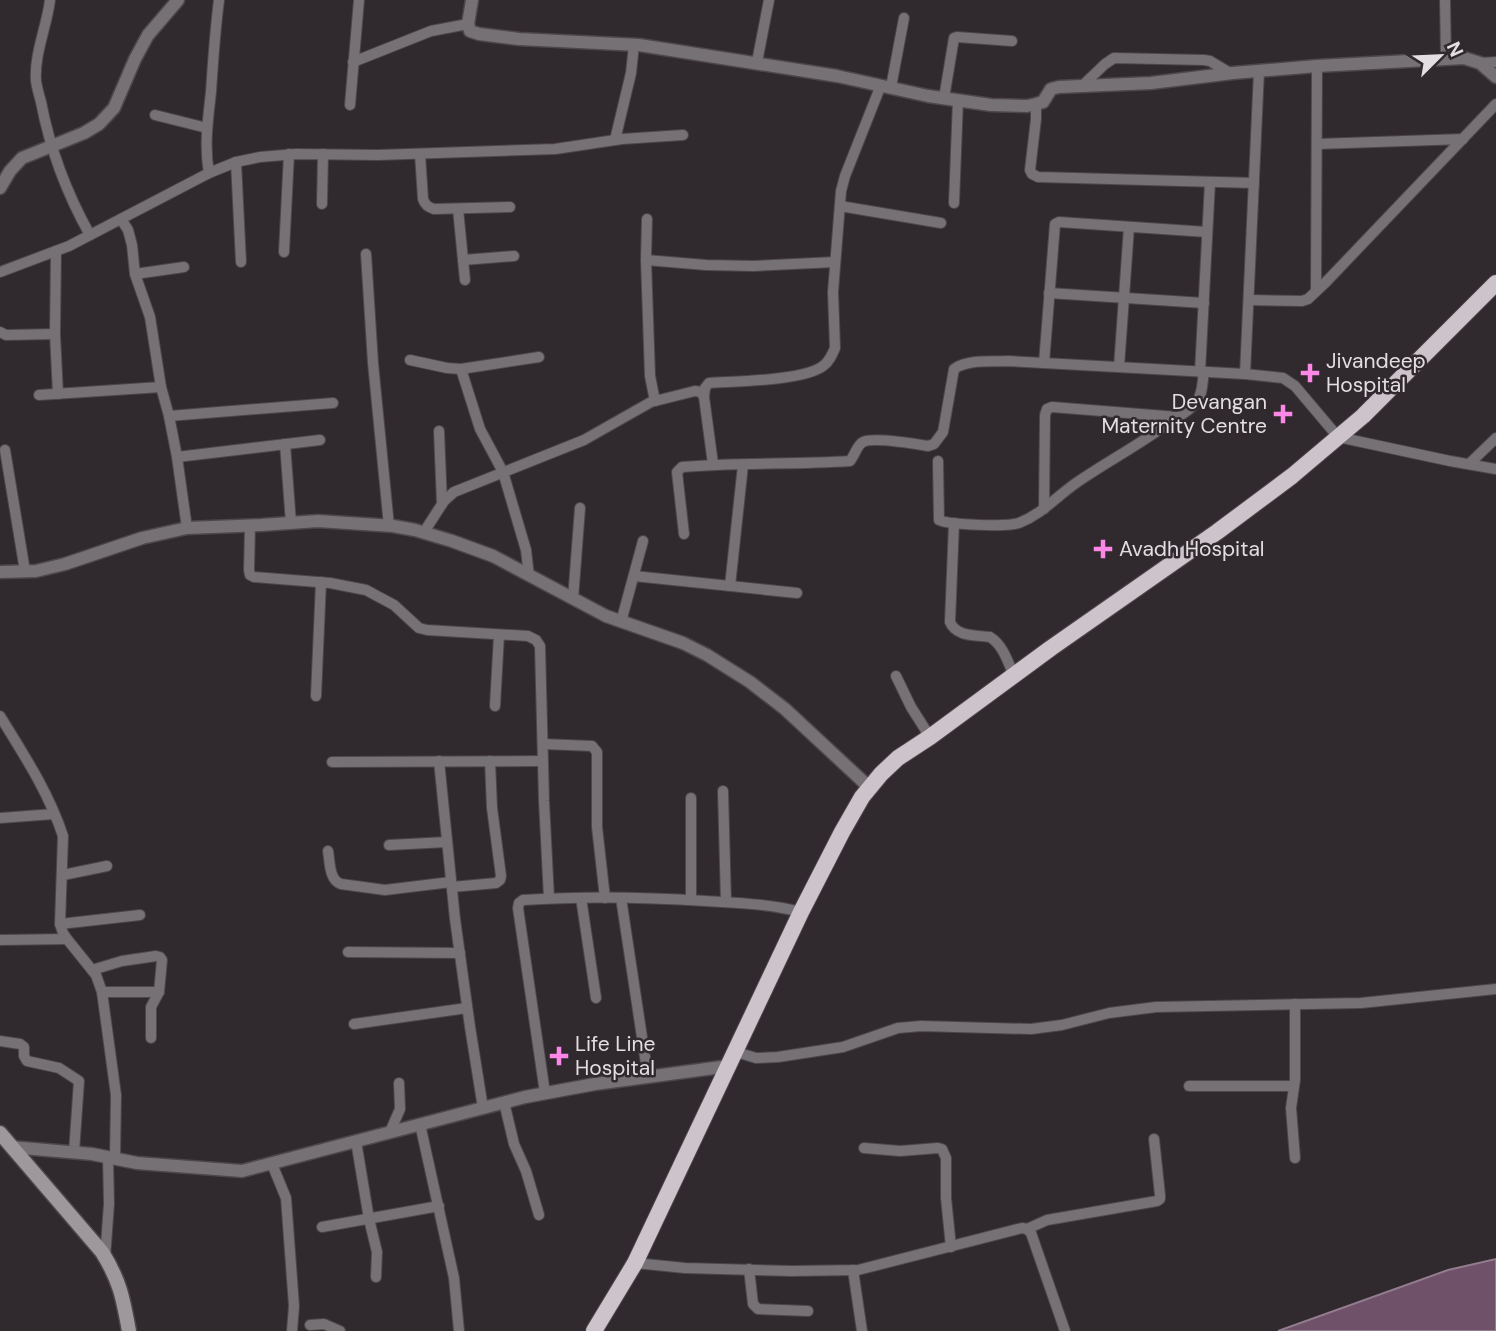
<svg xmlns="http://www.w3.org/2000/svg" width="1496" height="1331" font-family="'DM Sans',sans-serif">
<rect width="100%" height="100%" fill="#30292e"/>
<!-- water -->
<polygon fill="#6f5269" stroke="#927c8d" stroke-width="2" points="1496,1259 1496,1331 1278,1331 1448,1270"/>
<g fill="none" stroke-linecap="round" stroke-linejoin="round">
<defs>
<g id="minor">
<path d="M 50,0 C 47,26 34,54 36,81 C 37,88 39,95 41,102 C 50,149 67,194 90,235"/>
<polyline points="1445,0 1446,59"/>
<polyline points="353,62 431,31 468,24"/>
<polyline points="757,62 769,0"/>
<polyline points="1480,63 1496,62"/>
<polyline points="1082,86 1105,64 1114,58 1204,60 1210,61 1230,73"/>
<polyline points="891,87 904,18"/>
<polyline points="944,98 954,38 957,37 1012,41"/>
<polyline points="1036,104 1036,119 1030,170 1032,174 1038,177 1254,183"/>
<polyline points="350,105 359,0"/>
<polyline points="155,115 207,128"/>
<polyline points="615,140 631,73 634,45"/>
<polyline points="1317,144 1463,139"/>
<path d="M 420,154 L 423,199 C 425,205 428,207 434,209 L 510,207"/>
<polyline points="236,162 241,262"/>
<path d="M 209,173 C 204,146 208,119 211,92 C 213,61 215,31 219,0"/>
<polyline points="954,203 958,100"/>
<polyline points="322,204 323,154"/>
<polyline points="840,206 941,223"/>
<polyline points="458,209 465,280"/>
<polyline points="121,219 128,230 132,245 135,274 150,317 161,387 169,416 177,457 187,528"/>
<polyline points="647,219 646,260 650,376 655,401"/>
<polyline points="56,251 55,334 58,394"/>
<polyline points="284,252 289,154"/>
<polyline points="366,254 373,363 389,526"/>
<polyline points="463,260 514,256"/>
<polyline points="646,260 706,265 754,266 835,262"/>
<polyline points="0,272 69,246 209,173 236,162 260,157 296,154 378,155 555,149 622,139 683,135"/>
<polyline points="135,274 184,267"/>
<polyline points="1316,291 1317,66"/>
<polyline points="1049,293 1204,303"/>
<polyline points="1249,300 1302,301 1308,299 1325,283 1496,104"/>
<polyline points="0,332 6,335 55,334"/>
<polyline points="410,360 447,368 461,369 539,357"/>
<polyline points="1044,363 1055,224 1059,222 1207,232"/>
<polyline points="1119,367 1129,227"/>
<polyline points="461,369 480,429 503,472 526,550 529,576"/>
<polyline points="1200,372 1210,182"/>
<polyline points="1245,374 1259,71"/>
<polyline points="39,395 161,387"/>
<path d="M 704,397 L 705,388 L 709,383 C 736,381 803,381 823,366 C 829,362 832,355 835,348 L 833,292 L 841,191 L 845,176 L 881,85"/>
<polyline points="169,416 333,403"/>
<polyline points="439,431 442,504"/>
<polyline points="285,444 291,523"/>
<polyline points="5,450 25,571"/>
<polyline points="177,457 320,440"/>
<path d="M 938,461 L 939,520 C 950,525 1007,527 1019,523 C 1042,514 1056,497 1076,483 C 1105,463 1137,446 1166,425 C 1176,418 1188,412 1196,403 C 1203,394 1202,383 1204,372"/>
<polyline points="1469,464 1496,438"/>
<polyline points="1044,509 1045,415 1047,409 1052,407 1178,417"/>
<path d="M 954,523 L 950,622 C 956,637 976,635 990,637 C 1003,645 1008,662 1014,676"/>
<polyline points="250,526 249,570 250,575 254,577 330,583 366,590 394,605 419,628 427,630 528,636 536,640 540,646 544,801 549,898"/>
<polyline points="424,532 444,501 454,492 584,440 651,402 695,391 701,392 704,397 713,464"/>
<path d="M 684,534 L 677,472 L 682,467 C 738,462 794,465 850,461 C 855,455 857,445 863,442 C 873,437 916,444 928,446 L 934,444 L 943,432 L 954,369 C 968,359 991,362 1008,361 L 1245,374 L 1283,378 L 1295,386 L 1338,437 L 1450,461 L 1496,469"/>
<polyline points="634,576 797,593"/>
<polyline points="730,586 743,465"/>
<polyline points="573,599 580,508"/>
<polyline points="621,622 643,541"/>
<polyline points="896,676 911,707 930,737"/>
<polyline points="316,696 321,582"/>
<polyline points="495,706 499,635"/>
<path d="M 0,716 C 24,755 49,793 63,836 L 60,924 L 63,933 L 67,939 L 96,975 L 102,992 L 116,1095 L 115,1159"/>
<polyline points="543,744 592,746 597,752 597,827 605,898"/>
<polyline points="439,761 455,919 470,1027 483,1108"/>
<polyline points="332,762 543,761"/>
<polyline points="723,791 726,902"/>
<polyline points="0,818 54,814"/>
<polyline points="389,845 447,842"/>
<path d="M 328,851 C 330,862 329,880 341,884 L 385,890 L 451,882"/>
<polyline points="63,875 107,866"/>
<polyline points="452,887 496,883 500,880 501,876 492,808 490,761"/>
<polyline points="581,898 596,998"/>
<polyline points="621,898 648,1077"/>
<polyline points="691,900 691,798"/>
<polyline points="60,924 140,915"/>
<polyline points="0,940 67,939"/>
<polyline points="348,952 460,953"/>
<polyline points="92,970 122,961 156,956 160,957 162,960 159,992 151,1007 151,1038"/>
<polyline points="102,992 159,992"/>
<polyline points="354,1024 467,1008"/>
<polyline points="0,1041 20,1044 24,1047 24,1056 27,1061 59,1068 79,1081 74,1152"/>
<polyline points="736,1052 756,1058 778,1057 843,1047 898,1028 921,1026 1031,1029 1062,1025 1109,1013 1156,1007 1361,1003 1496,989"/>
<polyline points="1189,1086 1294,1086"/>
<path d="M 545,1093 L 518,908 L 519,903 L 523,900 C 584,896 645,897 706,901 C 738,903 770,904 801,912"/>
<polyline points="504,1102 514,1144 526,1171 539,1215"/>
<polyline points="420,1124 454,1278 459,1331"/>
<polyline points="390,1132 400,1109 399,1083"/>
<polyline points="356,1141 369,1219 377,1252 376,1277"/>
<polyline points="864,1148 900,1151 938,1148 942,1149 946,1158 946,1198 951,1247"/>
<polyline points="1295,1158 1291,1108 1295,1080 1295,1004"/>
<polyline points="272,1164 286,1198 294,1306 292,1331"/>
<polyline points="322,1227 439,1206"/>
<polyline points="1027,1229 1047,1220 1157,1201 1160,1199 1160,1195 1154,1139"/>
<polyline points="105,1258 109,1204 108,1158"/>
<polyline points="635,1263 685,1268 792,1271 858,1270 1022,1228 1027,1229 1031,1233 1065,1331"/>
<polyline points="749,1269 753,1304 758,1309 808,1311"/>
<polyline points="853,1270 862,1331"/>
<polyline points="310,1325 324,1324 340,1331"/>
</g>
<g id="tertiary">
<polyline points="472,0 468,24 470,31 479,34 519,39 639,45 837,76 928,96 991,105 1027,106 1036,104 1043,102 1051,89 1059,87 1151,83 1233,73 1317,66 1464,58 1480,63 1496,77"/>
<polyline points="0,188 10,171 22,158 84,133 99,124 114,108 135,59 148,35 178,0"/>
<polyline points="0,572 36,571 65,564 142,538 187,528 261,525 318,521 393,526 415,530 452,541 493,556 606,616 683,643 707,655 750,682 785,709 870,788"/>
<polyline points="11,1147 92,1154 137,1163 242,1171 525,1097 595,1084 729,1066"/>
</g>
<path id="secondary" d="M 0,1133 L 102,1252 C 120,1281 123,1298 129,1331"/>
<polyline id="trunk" points="594,1331 635,1263 801,912 842,832 862,797 881,774 898,758 930,737 1051,648 1217,532 1292,476 1363,416 1496,283"/>
</defs>
<!-- minor casing -->
<use href="#minor" stroke="#4d464b" stroke-width="12"/>
<!-- tertiary casing -->
<use href="#tertiary" stroke="#4d464b" stroke-width="15"/>
<!-- secondary casing -->
<use href="#secondary" stroke="#4d464b" stroke-width="17"/>
<!-- trunk casing -->
<use href="#trunk" stroke="#4d464b" stroke-width="18"/>
<!-- minor -->
<use href="#minor" stroke="#757174" stroke-width="10"/>
<!-- tertiary -->
<use href="#tertiary" stroke="#757174" stroke-width="12"/>
<!-- secondary -->
<use href="#secondary" stroke="#9e989d" stroke-width="14"/>
<!-- trunk -->
<use href="#trunk" stroke="#ccc4ca" stroke-width="16"/>
</g>
<!-- markers -->
<g fill="#fb87e6" stroke="#30292e" stroke-width="2.5">
<path d="M1306.5 362.5h7v7h7v7h-7v7h-7v-7h-7v-7h7z"/>
<path d="M1279.5 403.5h7v7h7v7h-7v7h-7v-7h-7v-7h7z"/>
<path d="M1099.5 538.5h7v7h7v7h-7v7h-7v-7h-7v-7h7z"/>
<path d="M555.5 1045.5h7v7h7v7h-7v7h-7v-7h-7v-7h7z"/>
</g>
<g text-anchor="middle" stroke-width="5" stroke-linejoin="round" paint-order="stroke">
<!-- poi labels -->
<g font-size="21" fill="#e3dee2" stroke="#30292e" text-anchor="start">
<text x="1326" y="368">Jivandeep<tspan x="1326" dy="24">Hospital</tspan></text>
<text x="1267" y="409" text-anchor="end">Devangan<tspan x="1267" dy="24">Maternity Centre</tspan></text>
<text x="1119" y="556">Avadh Hospital</text>
<text x="575" y="1051">Life Line<tspan x="575" dy="24">Hospital</tspan></text>
</g>
</g>
<!-- north arrow -->
<g transform="translate(1440 56) rotate(66)" stroke="#30292e" stroke-width="5" paint-order="stroke">
<path d="M0-5L12 26L0 18L-12 26Z" fill="#e3dee2"/>
<text y="-10" font-size="19" font-weight="bold" text-anchor="middle" fill="#e3dee2">N</text>
</g>
</svg>
